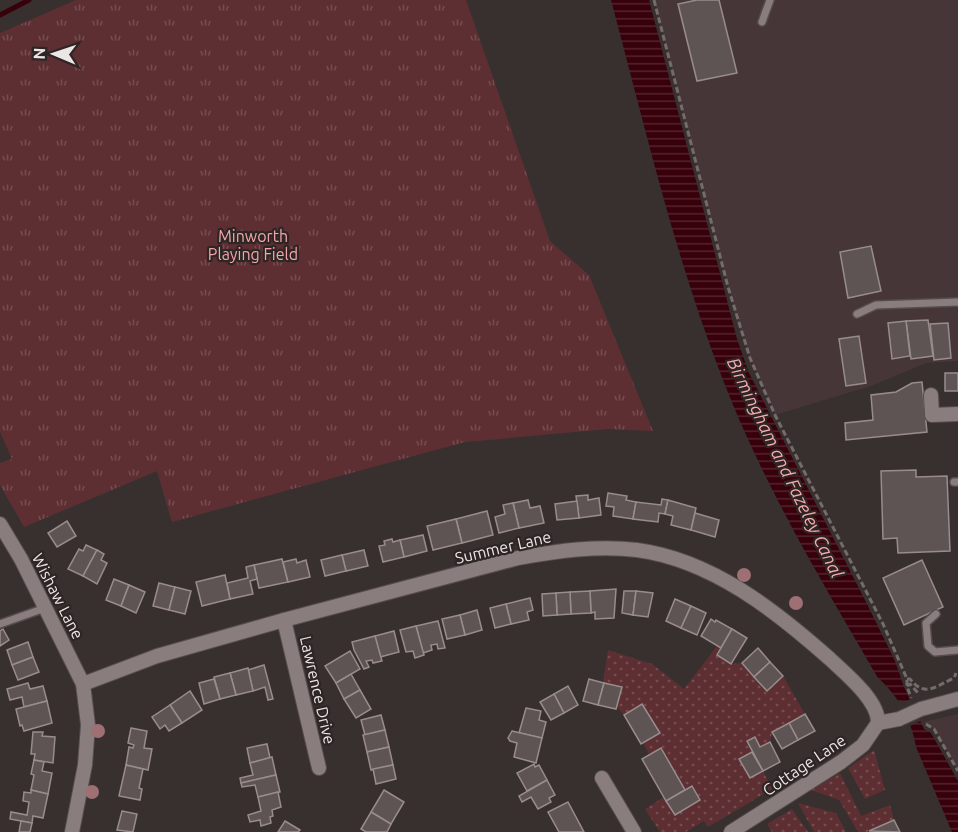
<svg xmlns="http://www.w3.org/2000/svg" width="958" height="832" font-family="Ubuntu,sans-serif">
<defs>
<pattern id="grass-dots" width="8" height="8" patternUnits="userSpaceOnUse" patternTransform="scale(1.5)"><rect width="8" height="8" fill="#5d2f33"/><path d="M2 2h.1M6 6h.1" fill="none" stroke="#754d51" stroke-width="1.8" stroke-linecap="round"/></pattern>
<pattern id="park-tufts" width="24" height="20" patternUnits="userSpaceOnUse" patternTransform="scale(1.5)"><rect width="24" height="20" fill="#5d2f33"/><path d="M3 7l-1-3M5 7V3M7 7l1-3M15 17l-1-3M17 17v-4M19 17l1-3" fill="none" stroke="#754d51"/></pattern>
<pattern id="water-rules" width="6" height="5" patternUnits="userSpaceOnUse" patternTransform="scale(1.5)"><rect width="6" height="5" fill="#37000b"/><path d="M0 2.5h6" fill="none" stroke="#54252f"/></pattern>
</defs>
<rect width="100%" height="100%" fill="#382f2f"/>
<!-- built -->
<g fill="#463637">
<polygon points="654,0 958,0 958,361 926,363 871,386 775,415 750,358 737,321"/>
<polygon points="958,714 958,771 934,729 923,722"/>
</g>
<!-- grass -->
<g fill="url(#grass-dots)">
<polygon points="717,646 721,648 717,656 731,664 742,663 767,691 783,676 805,714 772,732 770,742 760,747 755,737 747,741 752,752 740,759 750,778 763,771 772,789 708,827 704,821 686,832 660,832 645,809 664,797 675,815 700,800 685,790 661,748 649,754 643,743 659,733 642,705 624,715 617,707 622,688 603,682 608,650 652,664 684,689"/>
<polygon points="874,750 885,790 865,799 848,768"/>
<polygon points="840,773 861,816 890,805 894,820 867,832 858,832 839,800 811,790"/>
<polygon points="798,803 836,813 846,832 814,832"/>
<polygon points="792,809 808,832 772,832 767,824"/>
</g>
<!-- park -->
<polygon fill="url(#park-tufts)" points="76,0 466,0 550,241 589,275 653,431 608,429 465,442 172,522 157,471 24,527 0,485 0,463 12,459 0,432 0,33"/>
<!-- water -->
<path fill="url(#water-rules)" d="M 611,0 L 649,0 L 737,339 L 749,373 L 867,604 L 895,661 L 904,687 L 924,729 L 931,733 L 958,781 L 958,832 L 952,832 L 916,747 C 912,721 898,695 878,678 C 822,582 763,484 723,380 C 675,257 645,127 611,0 Z"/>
<!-- pier -->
<polygon fill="#382f2f" points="913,698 923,720 908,727 893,700 906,701"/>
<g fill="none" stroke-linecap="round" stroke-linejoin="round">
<!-- stream -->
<polyline stroke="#37000b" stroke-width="5" points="0,15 29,0"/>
</g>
<!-- building -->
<g fill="#5f5454" stroke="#998c8d" stroke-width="1.5">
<polygon points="697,0 719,0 737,73 697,81 678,4"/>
<polygon points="871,246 881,291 848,298 840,252"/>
<polygon points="928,320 933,356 911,359 906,321"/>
<polygon points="906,321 910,356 892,359 888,323"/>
<polygon points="948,323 951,358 934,360 930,324"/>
<polygon points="859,336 866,383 846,386 839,339"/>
<rect x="945" y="373" width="13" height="18"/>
<polygon points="922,382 927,432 846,440 845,423 873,420 871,395 896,392 912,383"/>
<polygon points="916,470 916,477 947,476 950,551 898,553 897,538 883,539 881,471"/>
<polygon points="608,493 627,496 626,500 636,502 633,519 613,516 614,507 606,506"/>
<polygon points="588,495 588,500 599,498 601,515 579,518 576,496"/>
<polygon points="662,499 668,500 665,514 659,513 658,522 633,519 636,502 661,505"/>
<polygon points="528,500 530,508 540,506 544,523 519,528 513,503"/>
<polygon points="668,500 696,508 691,530 671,525 673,516 665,514"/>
<polygon points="577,501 579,518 557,520 555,504"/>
<polygon points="513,503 519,528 499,533 495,517 505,514 503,505"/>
<polygon points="487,511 493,535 462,543 456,519"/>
<polygon points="695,513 719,520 715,537 691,530"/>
<polygon points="456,519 462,543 433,550 427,526"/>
<polygon points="67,521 76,536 57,547 48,533"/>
<polygon points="423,535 427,551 404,557 400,540"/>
<polygon points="392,539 393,542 400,540 404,557 383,562 379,546 385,545 384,541"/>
<polygon points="86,545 97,550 83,576 68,569 79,549 83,551"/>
<polygon points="97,550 104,554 101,560 107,563 97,584 83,576"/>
<polygon points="364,550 368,566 346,571 342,555"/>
<polygon points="342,555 346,571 325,576 321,560"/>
<polygon points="282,559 288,582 259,588 254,565"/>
<polygon points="296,559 297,563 306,560 310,577 288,582 283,562"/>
<polygon points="922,560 943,607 904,625 883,578"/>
<polygon points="254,565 257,579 250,581 253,594 230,599 227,583 248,578 246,567"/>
<polygon points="225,575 230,599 202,606 196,582"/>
<polygon points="114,579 129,585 121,606 106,600"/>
<polygon points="159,583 175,587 169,610 153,606"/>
<polygon points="129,585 145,592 136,613 121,606"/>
<polygon points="175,587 191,591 185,614 169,610"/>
<polygon points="616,589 614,618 595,619 595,612 591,613 590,591"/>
<polygon points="590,591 591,613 571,614 570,592"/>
<polygon points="624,591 636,591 633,615 622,613"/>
<polygon points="636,591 653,593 648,617 633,615"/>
<polygon points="570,592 571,614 557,615 556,593"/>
<polygon points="556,593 557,615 543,616 542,594"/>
<polygon points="530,598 533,610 527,612 529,620 511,624 506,604"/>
<polygon points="675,599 691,606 681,628 666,621"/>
<polygon points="506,604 511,624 495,628 490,608"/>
<polygon points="691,606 706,613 697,635 681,628"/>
<polygon points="477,610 482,630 465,635 460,615"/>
<polygon points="460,615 465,635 447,639 442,619"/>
<polygon points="711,619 715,622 716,620 732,629 721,648 701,636"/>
<polygon points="438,621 445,648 438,649 437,644 431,645 432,650 423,653 416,626"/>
<polygon points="416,626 424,655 415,658 413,651 406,652 400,630"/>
<polygon points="3,629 9,640 0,646 0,631"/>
<polygon points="732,629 747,638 731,664 717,655"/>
<polygon points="394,631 399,652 380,657 375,636"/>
<polygon points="375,636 382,661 373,663 372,660 366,661 369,667 364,669 354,650 352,642"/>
<polygon points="28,642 33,657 12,665 7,650"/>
<polygon points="758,648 770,662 754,677 742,663"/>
<polygon points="350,651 360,669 336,683 325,666"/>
<polygon points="33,657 39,672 18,680 12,665"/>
<polygon points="770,662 783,676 767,691 754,677"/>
<polygon points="264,665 273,699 268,700 265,687 253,691 248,670"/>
<polygon points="248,668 253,691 236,695 230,673"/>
<polygon points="230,673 236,695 220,699 214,677"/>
<polygon points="351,674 360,690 344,699 336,683"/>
<polygon points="214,679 220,699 204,704 199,683"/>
<polygon points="589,679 604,683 598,705 583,701"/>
<polygon points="28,683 30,689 43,686 47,701 24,707 22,697 10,700 7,689"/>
<polygon points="604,683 622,687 616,709 598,705"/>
<polygon points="568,686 578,705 564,713 554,694"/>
<polygon points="360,690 371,709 356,718 344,699"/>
<polygon points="190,691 202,710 182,723 170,705"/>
<polygon points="554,694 564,713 551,720 540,702"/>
<polygon points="47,701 52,723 24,731 22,725 20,726 16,709"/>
<polygon points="642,704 660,733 641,744 624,715"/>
<polygon points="170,705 182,723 169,731 165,725 160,729 152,717"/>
<polygon points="526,708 541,711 539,720 546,722 542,738 519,733"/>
<polygon points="805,714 815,731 798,740 789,723"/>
<polygon points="381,715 385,730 365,735 361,720"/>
<polygon points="789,723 798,740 782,749 772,732"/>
<polygon points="131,728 147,731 144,748 152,749 148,770 126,765 129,747 133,748 134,745 128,743"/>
<polygon points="385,730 389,747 367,752 363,735"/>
<polygon points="512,731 542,738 536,763 514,757 517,743 510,741 508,738"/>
<polygon points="33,732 43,732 42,736 55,737 53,763 34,760 35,754 31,754"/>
<polygon points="755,737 760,747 770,742 780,762 763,771 747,741"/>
<polygon points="267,744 270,758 250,763 247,748"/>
<polygon points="389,747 393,765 371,770 367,752"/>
<polygon points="661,748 685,790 666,801 642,759"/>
<polygon points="752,752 763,771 750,778 739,759"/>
<polygon points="272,757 276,775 241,783 240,778 253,775 250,763"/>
<polygon points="34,760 44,762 42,771 52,773 48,794 31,790 34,775 31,774"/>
<polygon points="534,764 535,767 539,765 547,780 527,791 517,773"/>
<polygon points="126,765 143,769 139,788 142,789 140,800 119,796"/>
<polygon points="393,765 396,779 376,784 373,769"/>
<polygon points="276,775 280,792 258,797 255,785 242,787 241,783"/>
<polygon points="547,780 555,795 549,798 551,802 538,809 531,797 522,802 519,796"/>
<polygon points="692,786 700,800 675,815 666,801"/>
<polygon points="31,790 48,794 43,818 33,816 32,823 10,819 11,812 27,815 29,802 23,801 24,792 31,793"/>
<polygon points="384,790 404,802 391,824 371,812"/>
<polygon points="278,792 281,807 272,810 273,816 270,817 271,823 261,826 260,820 250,822 248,815 261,811 258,797"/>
<polygon points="568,802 584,832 559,832 548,812"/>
<polygon points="122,811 137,814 133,832 117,830"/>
<polygon points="371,812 391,824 387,832 366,832 361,829"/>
<polygon points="894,820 900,832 869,831"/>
<polygon points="21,821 32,823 30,832 19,832"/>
<polygon points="285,821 300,830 298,832 278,832"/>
</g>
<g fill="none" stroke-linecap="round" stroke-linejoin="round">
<defs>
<g id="service">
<polyline points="762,22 770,0"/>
<polyline points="857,314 876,305 958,302"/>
<polyline points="954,482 958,482"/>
<polyline points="936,614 926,623 928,646 935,652 958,650"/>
<polyline points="0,624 45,608"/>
</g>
<g id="minor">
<polyline points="931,395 932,415 958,414"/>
<polyline points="0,524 21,559 83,684 88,725 85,765 72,832"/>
<polyline points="284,620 319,768"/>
<path d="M 83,684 L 157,656 L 284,620 L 518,558 C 557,551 598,545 637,550 C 712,560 776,611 830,659 C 846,674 879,701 878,723"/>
<polyline points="921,709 958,699"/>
<polyline points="602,778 634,832"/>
<polyline points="731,832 841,762 863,745 878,723 899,719"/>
</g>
</defs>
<!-- service casing -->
<use href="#service" stroke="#554d4d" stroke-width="10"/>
<!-- minor casing -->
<use href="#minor" stroke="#554d4d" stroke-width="16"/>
<!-- path -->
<g stroke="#746b6c" stroke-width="3" stroke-dasharray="6 3" stroke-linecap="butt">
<polyline points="654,0 728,287 750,358 775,415 883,624 907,679 907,686 911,698"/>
<path d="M 907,679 L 910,679 C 925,698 936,686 954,678 L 956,673"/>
<polyline points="907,686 910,684 918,693"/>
<polyline points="926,724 934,729 958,771"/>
</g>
<!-- service -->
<use href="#service" stroke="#897d7e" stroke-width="7"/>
<!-- minor -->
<use href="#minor" stroke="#897d7e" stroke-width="14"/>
<defs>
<polyline id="minor-bridge" points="899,719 921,709"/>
</defs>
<!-- minor-bridge casing -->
<use href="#minor-bridge" stroke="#554d4d" stroke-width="16" stroke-linecap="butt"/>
<!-- minor-bridge -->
<use href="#minor-bridge" stroke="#897d7e" stroke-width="14"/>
</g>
<!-- trees -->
<g fill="#9f7073">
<circle cx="744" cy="575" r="7"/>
<circle cx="796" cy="603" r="7"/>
<circle cx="98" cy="731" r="7"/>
<circle cx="92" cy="792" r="7"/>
</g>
<g text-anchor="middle" stroke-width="4.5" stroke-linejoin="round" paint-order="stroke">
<!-- park labels -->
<g font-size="16" fill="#f4a6aa" stroke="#2e2525">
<text x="253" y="242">Minworth<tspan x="253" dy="18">Playing Field</tspan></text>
</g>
<!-- street labels -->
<g font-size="16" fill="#ede6e7" stroke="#2e2525">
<text transform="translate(503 547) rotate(-13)" y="6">Summer Lane</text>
<text transform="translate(58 596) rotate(63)" y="6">Wishaw Lane</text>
<text transform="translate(318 690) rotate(77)" y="6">Lawrence Drive</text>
<text transform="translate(804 765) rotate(-34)" y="6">Cottage Lane</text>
</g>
<!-- water labels -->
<g font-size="18" font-style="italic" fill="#f9abaf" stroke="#2e2525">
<text transform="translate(785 468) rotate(64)" y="6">Birmingham and Fazeley Canal</text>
</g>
</g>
<!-- north arrow -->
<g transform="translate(54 54) rotate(272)" stroke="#2e2525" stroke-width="4.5" paint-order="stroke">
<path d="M0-4.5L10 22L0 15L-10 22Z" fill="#ede6e7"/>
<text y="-9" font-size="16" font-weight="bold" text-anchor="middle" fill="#ede6e7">N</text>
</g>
</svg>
